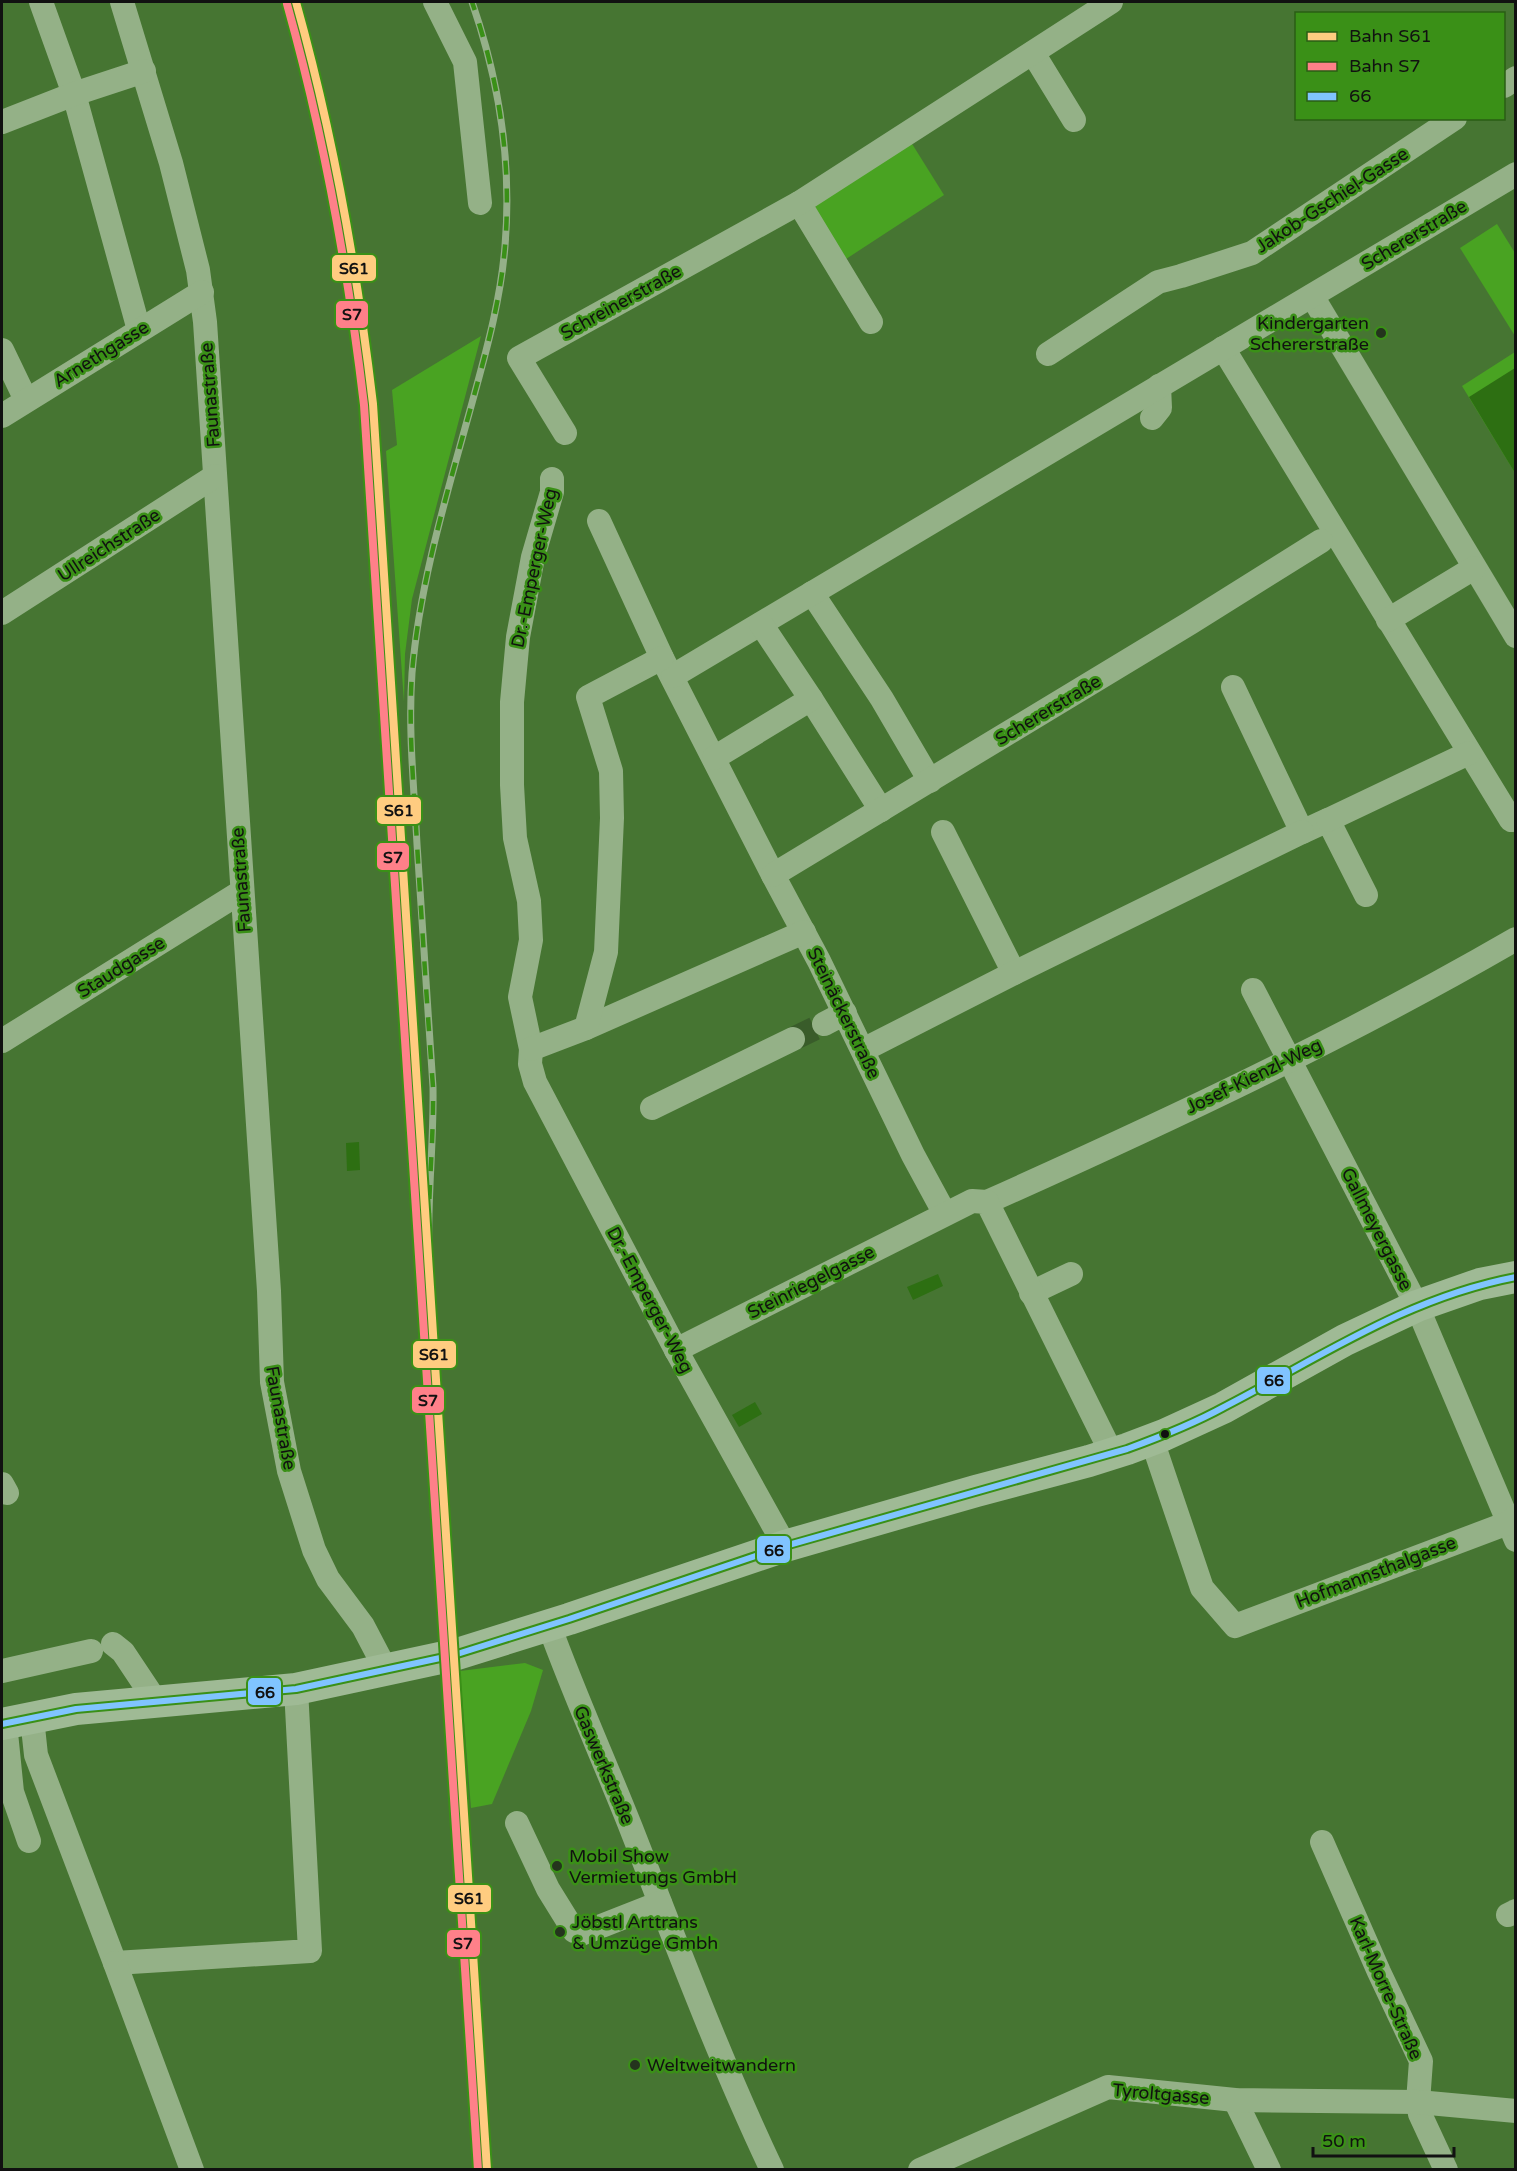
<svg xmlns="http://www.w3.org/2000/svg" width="1517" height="2171" font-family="'Varela Round',sans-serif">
<rect width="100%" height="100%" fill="#467532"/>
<!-- green -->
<g fill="#49a322">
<polygon points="909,139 944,195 846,259 815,209 817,197"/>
<polygon points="1497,224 1515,253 1515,336 1460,248"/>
<polygon points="481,336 412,599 405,654 404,702 386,451 397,445 392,390"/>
<polygon points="1515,352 1515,473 1462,386"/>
<polygon points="525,1663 543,1670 531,1711 492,1804 471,1808 460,1671"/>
</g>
<!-- water -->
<g fill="#2d6f12">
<polygon points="1515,368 1515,473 1469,397"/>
<polygon points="359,1142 360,1170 347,1171 346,1143"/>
<polygon points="938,1274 943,1286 913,1300 907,1287"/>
<polygon points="755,1402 762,1414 739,1427 732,1415"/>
</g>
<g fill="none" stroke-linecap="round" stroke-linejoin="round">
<!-- minor-tunnel -->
<polyline stroke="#395c2a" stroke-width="24" stroke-dasharray="24 12" stroke-linecap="butt" points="793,1039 824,1024"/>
<!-- minor -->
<g stroke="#94b187" stroke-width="24">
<polyline points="41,2 74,94 139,330"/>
<polyline points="122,2 171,163 198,270 205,322 269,1291 272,1382 289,1471 314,1550 328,1579 363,1626 386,1670"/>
<polyline points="435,2 465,62 480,203"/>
<polyline points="1033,53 1074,120"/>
<polyline points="1504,86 1516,78"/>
<polyline points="2,122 74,94 144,71"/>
<polyline points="799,203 871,322"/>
<polyline points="1312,296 1516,636"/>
<polyline points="1223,348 1511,820 1516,818"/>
<polyline points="2,350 26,400"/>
<polyline points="1048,354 1158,282 1181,276 1252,253 1455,118"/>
<polyline points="2,416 202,292"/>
<polyline points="1152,418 1160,408 1159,386"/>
<polyline points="565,433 519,358 799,203 1111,2"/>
<polyline points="552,479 552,492 533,557 518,637 512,702 512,785 515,838 529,901 531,940 520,997 531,1049 530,1064 535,1082 676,1350 785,1546"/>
<polyline points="599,521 662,658 773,875 819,961 913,1155 945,1214"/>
<polyline points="812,593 882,699 930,781"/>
<polyline points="2,613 215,476"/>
<polyline points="1388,620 1474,568"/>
<polyline points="673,676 1516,174"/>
<polyline points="1233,687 1302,832 1328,820 1366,895"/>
<polyline points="811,699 881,810"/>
<polyline points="714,758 811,699 761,624"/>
<polyline points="1328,820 1469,753"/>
<polyline points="943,832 1014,973"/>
<polyline points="773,875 1190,623 1321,541"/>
<polyline points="1253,990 1417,1306 1516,1540"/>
<polyline points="824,1024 845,1013"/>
<polyline points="586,1028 804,932"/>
<polyline points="2,1041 241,892"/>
<polyline points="531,1049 586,1028 606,952 612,818 611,771 588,697 662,658"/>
<polyline points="863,1050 1014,973 1302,832"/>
<polyline points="652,1108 793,1039"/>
<path d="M 987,1202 C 1166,1122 1345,1038 1516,939"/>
<polyline points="1031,1293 1071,1274"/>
<polyline points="676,1350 972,1201 987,1202 1112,1454"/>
<polyline points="1152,1440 1202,1588 1235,1626 1508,1523 1516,1517"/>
<polyline points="2,1484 7,1493"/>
<path d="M 549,1625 C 574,1694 604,1760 631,1828 C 676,1943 719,2058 772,2170"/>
<polyline points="113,1644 123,1652 151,1694 153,1702"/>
<polyline points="2,1671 91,1651"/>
<polyline points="32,1718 36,1755 115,1963 310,1951 296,1689"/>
<polyline points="5,1723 12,1792 29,1841"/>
<polyline points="517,1823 548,1889 574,1931 581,1934 660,1903"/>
<polyline points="1322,1842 1379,1972 1421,2061 1418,2102 1420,2114 1446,2170"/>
<polyline points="1508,1915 1516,1911"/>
<polyline points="115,1963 192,2170"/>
<polyline points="1235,2100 1269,2170"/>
<polyline points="920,2170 1108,2087 1235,2100 1418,2102 1516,2111"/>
</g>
<!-- major -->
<polyline stroke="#9fba95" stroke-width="32" points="2,1724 76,1709 296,1689 454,1655 569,1619 785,1546 976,1491 1089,1461 1127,1449 1164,1435 1223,1408 1345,1340 1417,1306 1480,1284 1516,1277"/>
<defs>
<path id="rail" d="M 429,1255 C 427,1199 434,1143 433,1087 C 427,1006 422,925 417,844 C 414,787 408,730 412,673 C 420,578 450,484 475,392 C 488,345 501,296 505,246 C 512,163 499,80 472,2"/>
</defs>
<!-- rail casing -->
<use href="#rail" stroke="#95b089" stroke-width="7"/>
<!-- rail -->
<use href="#rail" stroke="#3a9017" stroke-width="4.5" stroke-dasharray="14" stroke-linecap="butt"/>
<defs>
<path id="bus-1" d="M 2,1724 L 76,1709 L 296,1689 L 454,1655 L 569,1619 L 785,1546 L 1127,1449 C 1160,1437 1193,1424 1224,1407 C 1321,1357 1406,1298 1516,1277"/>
</defs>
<!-- bus-1 casing -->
<use href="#bus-1" stroke="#3a9017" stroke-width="10"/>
<!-- bus-1 -->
<use href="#bus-1" stroke="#80c4ff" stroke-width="6"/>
<defs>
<path id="rail-1" d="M 296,2 C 333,134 357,268 373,404 L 487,2170"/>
<path id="rail-2" d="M 287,4 C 324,136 348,269 364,405 L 478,2170"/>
</defs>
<!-- rail-1 casing -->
<use href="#rail-1" stroke="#3a9017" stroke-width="12"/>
<!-- rail-2 casing -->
<use href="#rail-2" stroke="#3a9017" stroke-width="12"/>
<!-- rail-1 -->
<use href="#rail-1" stroke="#ffcc80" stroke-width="8"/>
<!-- rail-2 -->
<use href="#rail-2" stroke="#ff8089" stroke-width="8"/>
</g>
<!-- markers -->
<g fill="#24341d" stroke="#3a9017" stroke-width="2">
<circle cx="1381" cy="333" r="6"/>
<circle cx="557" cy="1866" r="6"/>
<circle cx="560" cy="1932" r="6"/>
<circle cx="635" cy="2065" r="6"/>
</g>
<circle fill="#111" stroke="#3a9017" stroke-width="2" cx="1165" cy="1434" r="5"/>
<g text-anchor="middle" stroke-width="5" stroke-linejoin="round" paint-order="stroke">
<!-- street labels -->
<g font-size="18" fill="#111" stroke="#3a9017">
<text transform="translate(1332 200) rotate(-33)" y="6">Jakob-Gschiel-Gasse</text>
<text transform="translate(1414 235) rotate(-31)" y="6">Schererstraße</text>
<text transform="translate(621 302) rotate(-29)" y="6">Schreinerstraße</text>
<text transform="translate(101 354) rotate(-32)" y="6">Arnethgasse</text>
<text transform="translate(210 395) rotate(-94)" y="6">Faunastraße</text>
<text transform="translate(109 545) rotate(-33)" y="6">Ullreichstraße</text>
<text transform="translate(534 568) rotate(-78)" y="6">Dr.-Emperger-Weg</text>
<text transform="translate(1048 710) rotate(-31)" y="6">Schererstraße</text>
<text transform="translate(241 880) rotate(-94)" y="6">Faunastraße</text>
<text transform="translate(121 967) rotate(-32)" y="6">Staudgasse</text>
<text transform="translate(844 1013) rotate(64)" y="6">Steinäckerstraße</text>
<text transform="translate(1254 1076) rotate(-26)" y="6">Josef-Kienzl-Weg</text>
<text transform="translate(1377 1229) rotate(63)" y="6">Gallmeyergasse</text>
<text transform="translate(811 1282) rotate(-27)" y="6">Steinriegelgasse</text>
<text transform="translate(650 1300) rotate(62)" y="6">Dr.-Emperger-Weg</text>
<text transform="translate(281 1418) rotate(80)" y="6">Faunastraße</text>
<text transform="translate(1376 1572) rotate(-21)" y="6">Hofmannsthalgasse</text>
<text transform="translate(604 1765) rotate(67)" y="6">Gaswerkstraße</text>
<text transform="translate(1386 1988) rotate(66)" y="6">Karl-Morre-Straße</text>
<text transform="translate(1161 2094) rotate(5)" y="6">Tyroltgasse</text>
</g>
<!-- poi labels -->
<g font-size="18" fill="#111" stroke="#3a9017" text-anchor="start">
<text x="1369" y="329" text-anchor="end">Kindergarten<tspan x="1369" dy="21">Schererstraße</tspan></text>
<text x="569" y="1862">Mobil Show<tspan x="569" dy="21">Vermietungs GmbH</tspan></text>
<text x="572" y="1928">Jöbstl Arttrans<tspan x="572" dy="21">&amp; Umzüge Gmbh</tspan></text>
<text x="647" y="2071">Weltweitwandern</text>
</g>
</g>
<g stroke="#3a9017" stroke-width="2">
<rect x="331" y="254" width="46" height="28" rx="6" fill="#ffcc80"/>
<rect x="335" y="300" width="34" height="29" rx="6" fill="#ff8089"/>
<rect x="376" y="796" width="46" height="29" rx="6" fill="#ffcc80"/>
<rect x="376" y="842" width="34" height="29" rx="6" fill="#ff8089"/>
<rect x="412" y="1340" width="45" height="29" rx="6" fill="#ffcc80"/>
<rect x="1256" y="1366" width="35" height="29" rx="6" fill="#80c4ff"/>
<rect x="411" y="1386" width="34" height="28" rx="6" fill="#ff8089"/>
<rect x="756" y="1535" width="35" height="29" rx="6" fill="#80c4ff"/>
<rect x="247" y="1677" width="35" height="29" rx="6" fill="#80c4ff"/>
<rect x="447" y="1884" width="45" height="29" rx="6" fill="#ffcc80"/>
<rect x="446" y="1929" width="35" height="29" rx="6" fill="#ff8089"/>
</g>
<g font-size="16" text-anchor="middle" font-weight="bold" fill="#111">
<text x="354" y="274">S61</text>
<text x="352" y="320">S7</text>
<text x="399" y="816">S61</text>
<text x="393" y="863">S7</text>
<text x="434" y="1360">S61</text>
<text x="1274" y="1386">66</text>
<text x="428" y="1406">S7</text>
<text x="774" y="1556">66</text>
<text x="265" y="1698">66</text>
<text x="469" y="1904">S61</text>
<text x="463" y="1949">S7</text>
</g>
<!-- border -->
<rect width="1517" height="2171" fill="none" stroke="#111111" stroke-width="6"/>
<!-- legend -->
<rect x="1295" y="12" width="210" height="108" fill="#3a9017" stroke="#2a5d15" stroke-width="1.5"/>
<rect x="1307" y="32" width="30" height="9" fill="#ffcc80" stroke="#2a5d15" stroke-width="1.5"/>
<text x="1349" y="42" font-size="18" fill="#111111">Bahn S61</text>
<rect x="1307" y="62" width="30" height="9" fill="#ff8089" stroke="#2a5d15" stroke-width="1.5"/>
<text x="1349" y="72" font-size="18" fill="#111111">Bahn S7</text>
<rect x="1307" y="92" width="30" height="9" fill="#80c4ff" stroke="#2a5d15" stroke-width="1.5"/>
<text x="1349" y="102" font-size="18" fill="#111111">66</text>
<!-- scale -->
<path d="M1313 2147v9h141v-9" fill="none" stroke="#111111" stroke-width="3"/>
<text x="1322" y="2147" font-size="18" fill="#111111" stroke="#3a9017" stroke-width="4.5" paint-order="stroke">50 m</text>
</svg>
